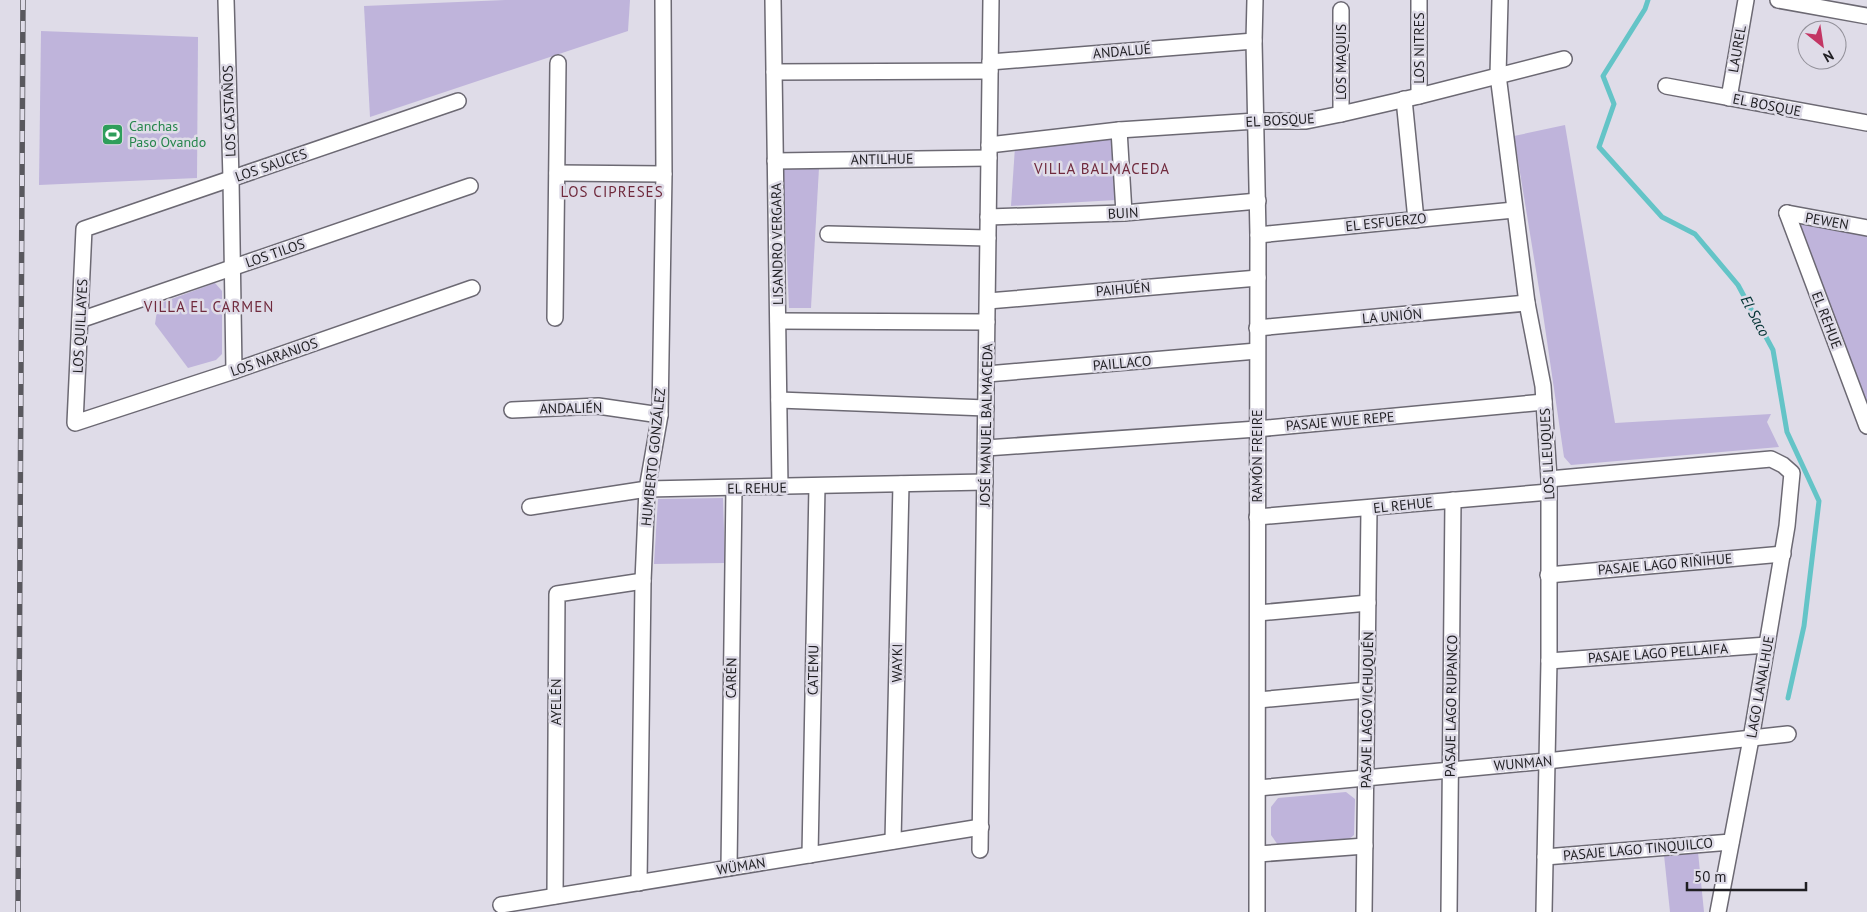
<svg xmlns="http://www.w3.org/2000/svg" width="1867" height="912" font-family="'PT Sans',sans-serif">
<rect width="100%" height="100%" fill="#dfdce8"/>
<!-- green -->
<g fill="#bfb4db">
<polygon points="505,0 630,0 628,31 370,117 364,6"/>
<polygon points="41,31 198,37 197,178 39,185"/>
<polygon points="1565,125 1615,423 1771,414 1767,422 1779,447 1571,465 1564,457 1542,307 1514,136"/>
<polygon points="1111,137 1116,200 1011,206 1015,147"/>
<polygon points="819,168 811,308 789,308 783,169"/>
<polygon points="1791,217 1867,231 1867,417"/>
<polygon points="215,283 222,291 222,354 216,360 188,368 155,324 158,304"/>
<polygon points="723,498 725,563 654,564 658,499"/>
<polygon points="1346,792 1355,799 1354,835 1347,841 1278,845 1271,835 1271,807 1278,798"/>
<polygon points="1698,852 1704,912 1670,912 1664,855"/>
</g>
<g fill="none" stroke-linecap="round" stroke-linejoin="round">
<!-- stream -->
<polyline stroke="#64c4c7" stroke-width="5" points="1648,0 1645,9 1603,76 1614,104 1599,147 1662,217 1695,234 1738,285 1773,350 1787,432 1819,501 1804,626 1788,698"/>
<defs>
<g id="street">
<polyline points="226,0 231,179 234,371"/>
<polyline points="773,0 780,487"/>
<polyline points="1255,0 1254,41 1258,235 1257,912"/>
<polyline points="1500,0 1498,75 1527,303 1543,386 1549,479 1549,661 1544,912"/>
<polyline points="1778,0 1867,16"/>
<polyline points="1341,10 1341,114"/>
<polyline points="990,62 1254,41"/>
<polyline points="774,72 990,71"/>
<polyline points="1666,86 1867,123"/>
<polyline points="1419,96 1419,0"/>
<polyline points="1729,98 1746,0"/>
<polyline points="1404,99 1416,220"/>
<polyline points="458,101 84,229 75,423 234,371 472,288"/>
<polyline points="1119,130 1124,213"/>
<polyline points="989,145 1119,130 1256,121 1306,121 1341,114 1419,96 1564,59"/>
<polyline points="775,161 989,158"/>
<polyline points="557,173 664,174"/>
<polyline points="1787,213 1867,426"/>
<polyline points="1787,213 1867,228"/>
<polyline points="988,217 1124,213 1258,201"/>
<polyline points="828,234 988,238"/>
<polyline points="1258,235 1514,210"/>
<polyline points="988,301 1258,278"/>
<polyline points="555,318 558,63"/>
<polyline points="80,320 470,186"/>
<polyline points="778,321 987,322"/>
<polyline points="1257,328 1527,303"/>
<polyline points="987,374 1257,351"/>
<polyline points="779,400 986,408"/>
<polyline points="512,410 598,406 660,415"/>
<polyline points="986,448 1257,429 1544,402"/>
<polyline points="1549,479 1771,459 1783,465 1792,473 1787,526 1751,739 1718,912"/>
<polyline points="530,507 647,489 985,482"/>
<polyline points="1257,517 1549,492"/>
<polyline points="1548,575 1783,554"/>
<polyline points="1258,613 1368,603"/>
<polyline points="1549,661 1767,645"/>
<polyline points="1258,700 1367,690"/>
<polyline points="1258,788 1547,761 1788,734"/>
<polyline points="893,841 901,484"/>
<polyline points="980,850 991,0"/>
<polyline points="1258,854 1365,846"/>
<polyline points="810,855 817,486"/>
<polyline points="1545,857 1731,842"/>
<polyline points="729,868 734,488"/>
<polyline points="639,883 643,581 647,489 660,415 664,174 663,0"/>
<polyline points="555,896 557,594 643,581"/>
<polyline points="501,905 981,827"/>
<polyline points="1364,912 1369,509"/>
<polyline points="1449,912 1453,500"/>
</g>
</defs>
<!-- street casing -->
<use href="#street" stroke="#6c6973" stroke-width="18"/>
<!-- street -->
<use href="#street" stroke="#fff" stroke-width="15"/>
<defs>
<polyline id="rail" points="18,912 23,0"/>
</defs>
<!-- rail casing -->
<use href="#rail" stroke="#59585e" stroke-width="5.5"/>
<!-- rail -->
<use href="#rail" stroke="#dfdce8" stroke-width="4" stroke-dasharray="11" stroke-linecap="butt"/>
</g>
<!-- icons -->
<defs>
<symbol id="stadium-square" viewBox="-11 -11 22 22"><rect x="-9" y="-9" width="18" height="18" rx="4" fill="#2e9e5b" stroke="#dfdce8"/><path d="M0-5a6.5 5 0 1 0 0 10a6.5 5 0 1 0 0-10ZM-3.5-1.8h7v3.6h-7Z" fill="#fff"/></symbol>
</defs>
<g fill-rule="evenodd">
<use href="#stadium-square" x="100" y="122" width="25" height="25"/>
</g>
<g text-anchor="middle" stroke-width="5" stroke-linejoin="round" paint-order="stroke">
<!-- street labels -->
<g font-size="14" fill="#1f1e22" stroke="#dfdce8">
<text transform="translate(1419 48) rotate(-90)" y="5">LOS NITRES</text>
<text transform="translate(1737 49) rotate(-80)" y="5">LAUREL</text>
<text transform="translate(1122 51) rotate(-5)" y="5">ANDALUÉ</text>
<text transform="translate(1341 62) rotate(-90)" y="5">LOS MAQUIS</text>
<text transform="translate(1767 105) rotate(11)" y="5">EL BOSQUE</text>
<text transform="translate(229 111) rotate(-92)" y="5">LOS CASTAÑOS</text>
<text transform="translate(1280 120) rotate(-3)" y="5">EL BOSQUE</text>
<text transform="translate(882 159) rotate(-1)" y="5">ANTILHUE</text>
<text transform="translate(271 165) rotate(-19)" y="5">LOS SAUCES</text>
<text transform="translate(1123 213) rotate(-3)" y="5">BUIN</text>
<text transform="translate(1827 221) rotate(10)" y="5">PEWEN</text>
<text transform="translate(1386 222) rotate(-6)" y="5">EL ESFUERZO</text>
<text transform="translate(777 244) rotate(-91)" y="5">LISANDRO VERGARA</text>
<text transform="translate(275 253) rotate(-19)" y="5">LOS TILOS</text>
<text transform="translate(1123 289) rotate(-5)" y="5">PAIHUÉN</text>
<text transform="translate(1392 316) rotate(-5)" y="5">LA UNIÓN</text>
<text transform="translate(1827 320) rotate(69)" y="5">EL REHUE</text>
<text transform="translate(80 326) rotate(-87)" y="5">LOS QUILLAYES</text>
<text transform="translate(274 357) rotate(-19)" y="5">LOS NARANJOS</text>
<text transform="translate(1122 363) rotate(-5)" y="5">PAILLACO</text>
<text transform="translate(571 408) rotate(-1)" y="5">ANDALIÉN</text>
<text transform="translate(1340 421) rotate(-5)" y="5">PASAJE WUE REPE</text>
<text transform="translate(986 425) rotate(-89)" y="5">JOSÉ MANUEL BALMACEDA</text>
<text transform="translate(1547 454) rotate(-93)" y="5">LOS LLEUQUES</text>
<text transform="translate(1257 456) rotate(-90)" y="5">RAMÓN FREIRE</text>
<text transform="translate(653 457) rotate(-84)" y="5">HUMBERTO GONZÁLEZ</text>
<text transform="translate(757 488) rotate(-1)" y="5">EL REHUE</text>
<text transform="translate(1403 505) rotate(-6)" y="5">EL REHUE</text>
<text transform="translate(1665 564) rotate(-5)" y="5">PASAJE LAGO RIÑIHUE</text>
<text transform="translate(1658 653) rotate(-4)" y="5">PASAJE LAGO PELLAIFA</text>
<text transform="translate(897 663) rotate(-89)" y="5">WAYKI</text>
<text transform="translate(813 670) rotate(-89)" y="5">CATEMU</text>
<text transform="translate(731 678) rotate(-89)" y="5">CARÉN</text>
<text transform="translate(1760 687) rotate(-80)" y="5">LAGO LANALHUE</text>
<text transform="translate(556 702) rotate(-90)" y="5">AYELÉN</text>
<text transform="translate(1451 706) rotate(-89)" y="5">PASAJE LAGO RUPANCO</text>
<text transform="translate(1367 710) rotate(-89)" y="5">PASAJE LAGO VICHUQUÉN</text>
<text transform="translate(1523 763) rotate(-5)" y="5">WUNMAN</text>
<text transform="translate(1638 849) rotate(-5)" y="5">PASAJE LAGO TINQUILCO</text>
<text transform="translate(741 866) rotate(-9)" y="5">WÜMAN</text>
</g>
<!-- leisure labels -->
<g font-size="14" fill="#27864d" stroke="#dfdce8" text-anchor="start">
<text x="129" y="131">Canchas<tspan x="129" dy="16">Paso Ovando</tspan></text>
</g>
<!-- neighbourhood labels -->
<g font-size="15" letter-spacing="1" fill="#702a3d" stroke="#dfdce8">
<text x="1102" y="174">VILLA BALMACEDA</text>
<text x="612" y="197">LOS CIPRESES</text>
<text x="209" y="312">VILLA EL CARMEN</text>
</g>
<!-- water labels -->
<g font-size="15" font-style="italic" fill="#013233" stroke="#dfdce8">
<text transform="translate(1755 316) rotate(62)" y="5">El Saco</text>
</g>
</g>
<!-- north arrow -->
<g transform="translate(1822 45) rotate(150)"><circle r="24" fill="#dfdce8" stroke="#929099"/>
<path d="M0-4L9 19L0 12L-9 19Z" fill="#c33664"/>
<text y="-8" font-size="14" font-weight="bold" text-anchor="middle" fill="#1f1e22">N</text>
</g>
<!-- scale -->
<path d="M1687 882v8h119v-8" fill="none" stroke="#1f1e22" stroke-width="2.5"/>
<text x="1694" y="882" font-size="15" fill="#1f1e22" stroke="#dfdce8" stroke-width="4" paint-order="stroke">50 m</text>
</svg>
